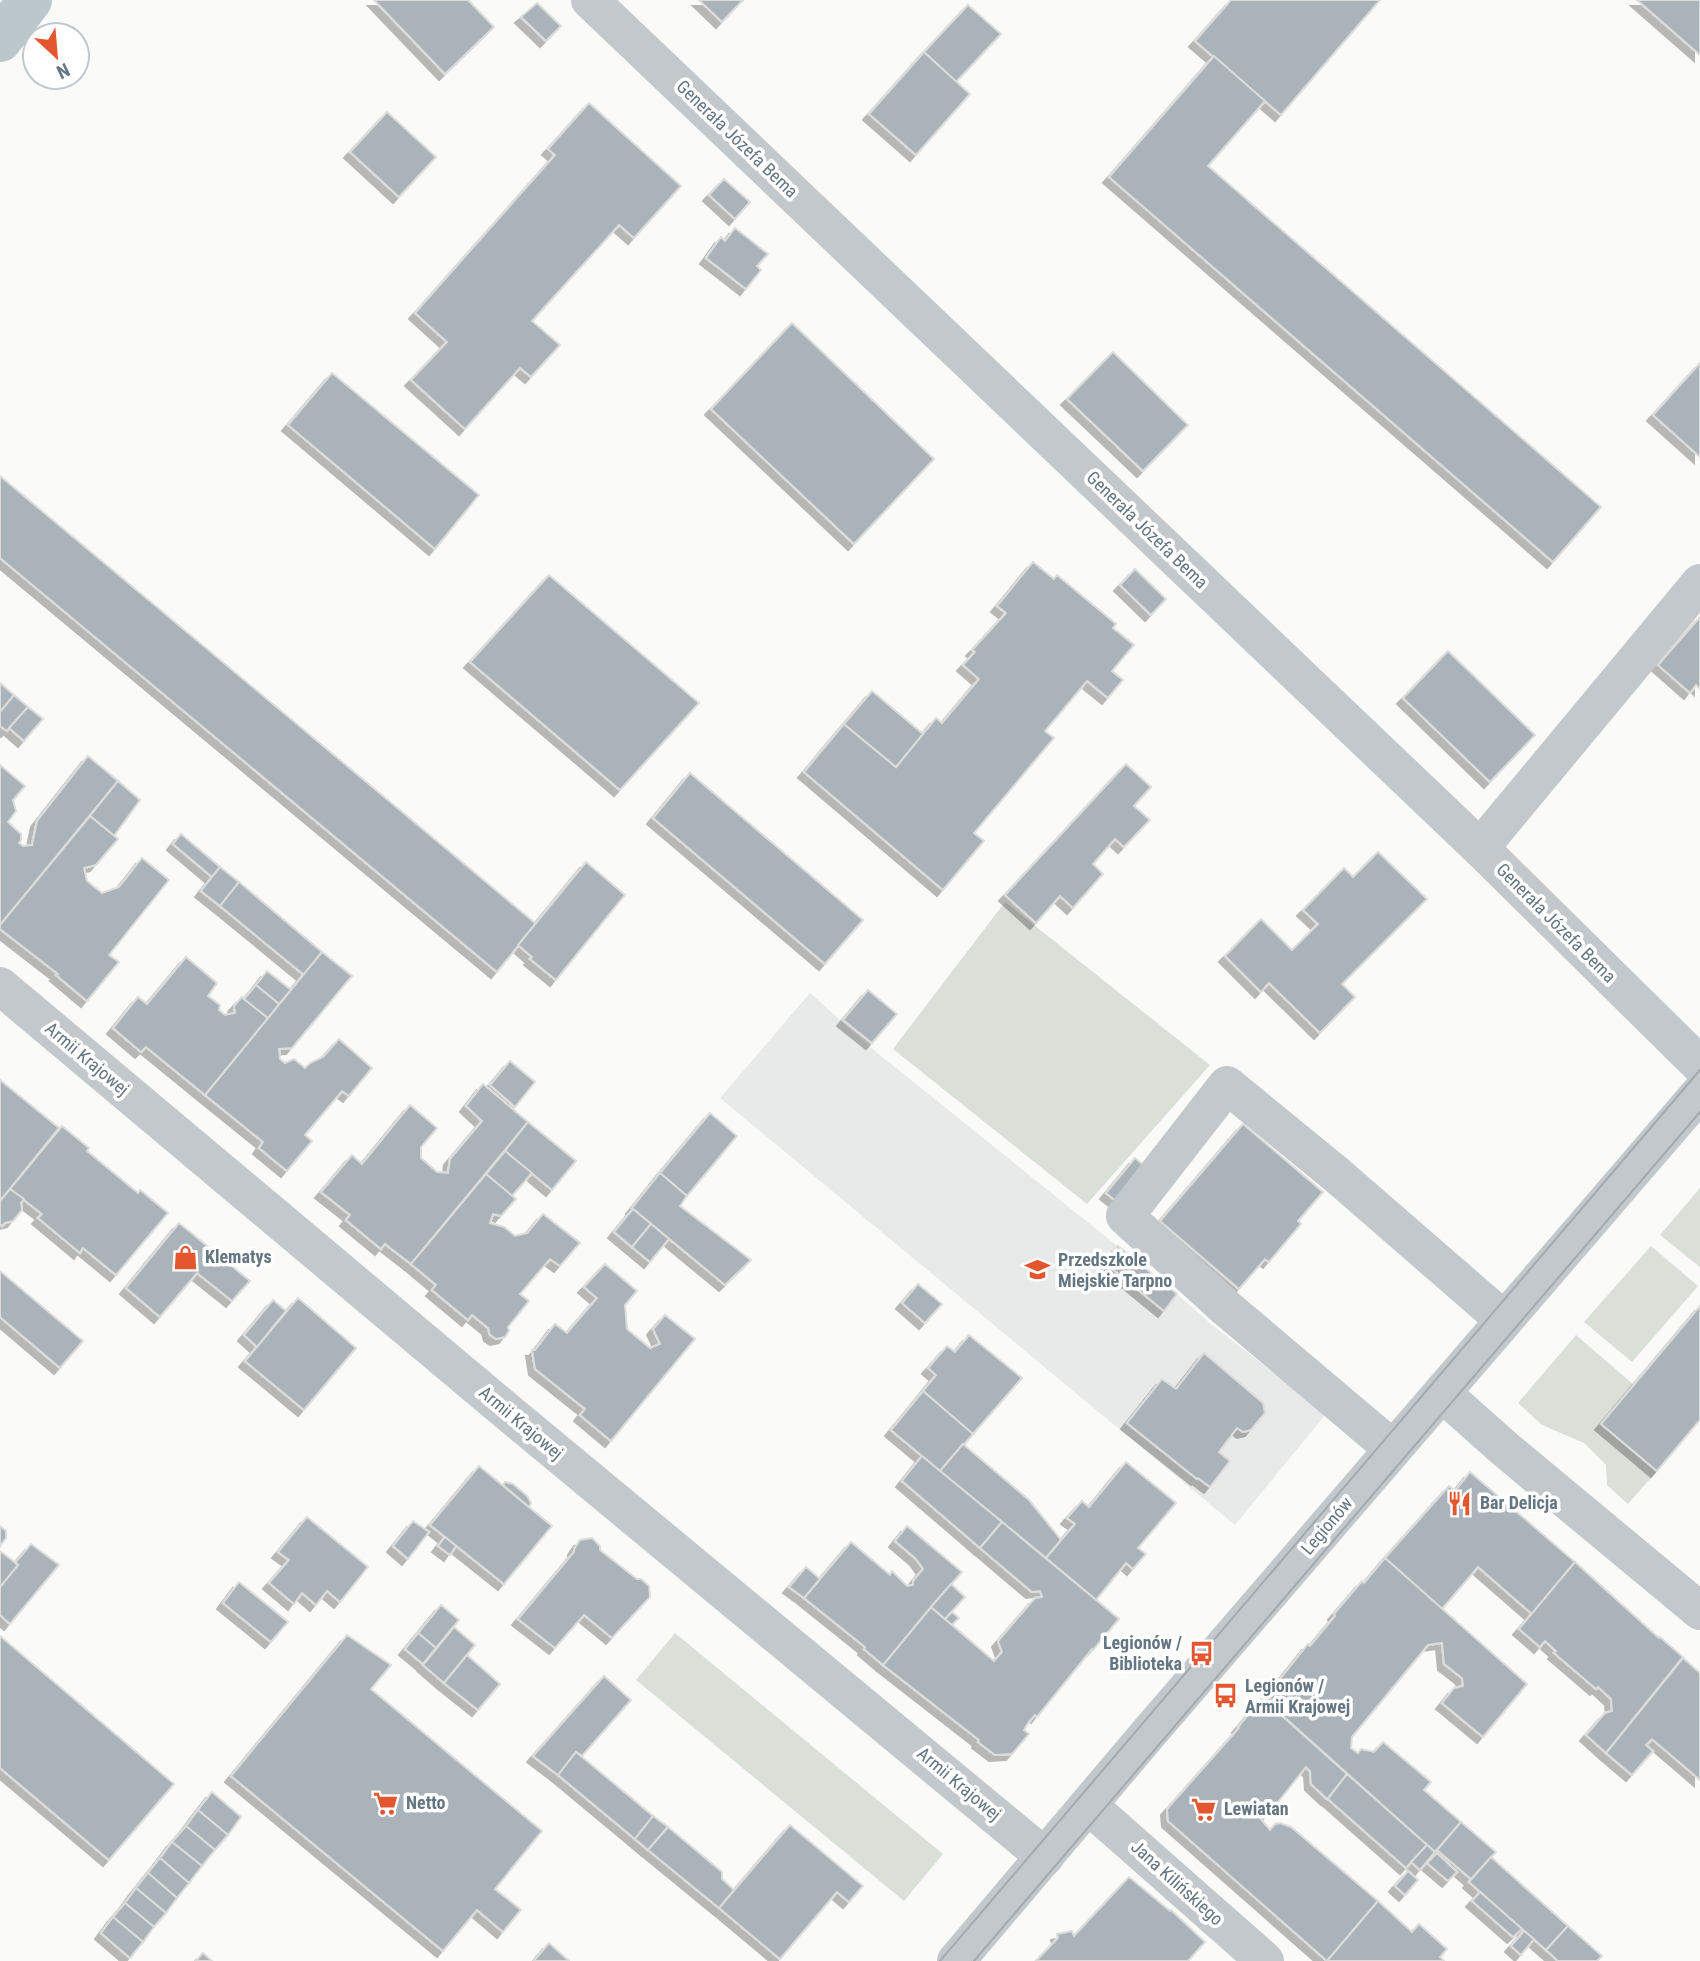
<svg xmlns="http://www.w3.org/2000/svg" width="1700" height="1961" font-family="'Roboto Condensed',sans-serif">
<defs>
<filter id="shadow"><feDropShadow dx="-6" dy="6" stdDeviation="0" flood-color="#0004"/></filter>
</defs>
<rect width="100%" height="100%" fill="#fafaf8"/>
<!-- built -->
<polygon fill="#e8e9e9" points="810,993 875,1051 1177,1294 1211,1324 1326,1414 1235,1525 720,1098"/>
<!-- green -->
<g fill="#dadfd7">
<polygon points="1005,902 1210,1065 1087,1204 893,1049"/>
<polygon points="1700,1188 1700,1267 1660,1235"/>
<polygon points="1651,1246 1698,1286 1632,1362 1584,1322"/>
<polygon points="1576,1335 1634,1385 1601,1424 1657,1471 1628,1504 1607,1485 1606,1465 1584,1443 1542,1425 1518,1403"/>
<polygon points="675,1633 943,1854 904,1901 636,1680"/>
</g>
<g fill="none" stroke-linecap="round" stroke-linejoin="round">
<!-- canal -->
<polyline stroke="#bbc7cb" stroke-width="44" points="0,40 30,0"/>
</g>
<!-- building -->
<g fill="#aab3b9" stroke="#dcdcda" stroke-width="2" filter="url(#shadow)">
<polygon points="374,0 468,0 494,27 445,74"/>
<polygon points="699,0 743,0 722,22"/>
<polygon points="1231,0 1380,0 1281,115 1195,41"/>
<polygon points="1637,0 1700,0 1700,55"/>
<polygon points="537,3 561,26 546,41 521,17"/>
<polygon points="968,5 1001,34 956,82 924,52"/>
<polygon points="924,52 970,94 916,155 869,114"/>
<polygon points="1214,56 1265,101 1208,166 1601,507 1553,562 1109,177"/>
<polygon points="589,103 681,186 634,238 619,225 532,321 560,345 531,377 520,368 465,429 411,380 447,342 415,313 555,155 548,149"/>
<polygon points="387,112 436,157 399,197 350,152"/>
<polygon points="724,179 750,202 735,219 709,195"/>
<polygon points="735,228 768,254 757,266 761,270 746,289 706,258 721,237 725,241"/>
<polygon points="792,323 934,459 854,544 711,409"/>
<polygon points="1113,352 1188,425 1143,471 1067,399"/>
<polygon points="1700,363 1700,457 1653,415"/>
<polygon points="332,373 479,495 435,549 288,425"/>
<polygon points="0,476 535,923 536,924 497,972 0,558"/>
<polygon points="1033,562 1054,579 1057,575 1116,624 1113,628 1134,645 1112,671 1123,680 1108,698 1087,681 1045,731 1054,738 974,833 984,841 943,890 804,772 844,724 896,767 936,718 942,723 979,679 963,665 975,652 972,650 1006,613 997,606"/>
<polygon points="1135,569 1166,599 1151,615 1120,585"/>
<polygon points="549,575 699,703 620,790 470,662"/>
<polygon points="1700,617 1700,689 1696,685 1690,693 1658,665"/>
<polygon points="1448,651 1535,735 1490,782 1403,698"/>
<polygon points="0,683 14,695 0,712"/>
<polygon points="872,691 923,734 896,767 844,724"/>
<polygon points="14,695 28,707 7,731 0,726 0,712"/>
<polygon points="28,707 43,719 24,741 9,728"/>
<polygon points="88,756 118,781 0,925 0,765 25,786 13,800 16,811 8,822 21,834 21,840 19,843 23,846 32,845 37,821"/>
<polygon points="1126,764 1151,787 1134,806 1150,820 1124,847 1115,839 1093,864 1103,874 1073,908 1060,896 1036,923 1005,895"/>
<polygon points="690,773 863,920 825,964 653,818"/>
<polygon points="118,781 140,800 114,836 90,816"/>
<polygon points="90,816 118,839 96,865 84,868 87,881 102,893 119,887 142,858 169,880 109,955 119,962 87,1001 56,975 58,974 0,929 0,925"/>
<polygon points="181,834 220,867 212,877 173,844"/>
<polygon points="1378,852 1427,899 1342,984 1355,997 1320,1033 1269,983 1261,992 1225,956 1261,919 1292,950 1318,924 1303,910 1344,868 1353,877"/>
<polygon points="586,862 625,895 556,980 530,959 532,957 518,945"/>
<polygon points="220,867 239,882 220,906 201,891"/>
<polygon points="239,882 322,952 304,975 220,906"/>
<polygon points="322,952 352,976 292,1048 279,1049 280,1059 285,1063 294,1059 305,1068 310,1063 323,1057 339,1039 372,1068 349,1096 342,1091 305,1135 312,1141 287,1171 259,1148 263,1142 205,1095"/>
<polygon points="186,957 217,983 208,996 220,1005 219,1010 225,1015 235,1013 234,1006 242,997 268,1018 205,1095 146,1047 141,1052 113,1028 138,997 147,1004"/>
<polygon points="267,971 291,990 279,1004 256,985"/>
<polygon points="256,985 279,1004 268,1018 244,999"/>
<polygon points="868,990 897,1014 872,1043 843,1020"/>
<polygon points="510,1061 535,1082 515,1107 490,1085"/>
<polygon points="0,1080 59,1128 0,1201"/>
<polygon points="483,1084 528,1122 411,1264 385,1244 381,1249 346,1220 350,1215 321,1192 352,1155 362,1164 410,1105 437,1128 421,1147 421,1158 437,1172 448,1173 450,1159 482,1121 466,1106"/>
<polygon points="710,1113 737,1136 687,1196 660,1173"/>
<polygon points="528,1122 576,1161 552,1190 505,1151"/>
<polygon points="1243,1124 1323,1192 1298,1221 1301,1224 1269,1262 1265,1259 1239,1289 1160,1221"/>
<polygon points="62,1126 89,1148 87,1151 138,1193 140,1190 168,1213 116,1275 83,1248 80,1253 38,1218 42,1214 10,1189"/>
<polygon points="505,1151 532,1173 512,1196 486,1174"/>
<polygon points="1135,1158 1151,1172 1122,1206 1106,1193"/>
<polygon points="660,1173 687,1196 680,1206 751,1260 725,1285 632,1208"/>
<polygon points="486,1174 516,1199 501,1216 493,1214 490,1223 504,1227 515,1236 527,1233 543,1214 580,1243 560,1266 550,1259 520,1294 529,1301 508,1327 509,1331 505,1337 496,1339 490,1335 488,1328 472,1315 468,1320 432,1290 436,1285 411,1264"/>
<polygon points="10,1189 24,1199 21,1203 22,1210 13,1221 5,1223 2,1226 0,1224 0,1201"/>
<polygon points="633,1209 651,1224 632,1247 614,1232"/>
<polygon points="179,1223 250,1281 232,1301 197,1273 160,1317 126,1288"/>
<polygon points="651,1224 669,1239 650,1262 632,1247"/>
<polygon points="1118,1246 1177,1294 1164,1311 1104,1262"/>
<polygon points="605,1264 637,1291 625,1305 627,1329 650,1348 660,1344 653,1329 665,1315 695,1339 611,1441 580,1415 585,1409 535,1369 532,1350 535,1350 555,1324 567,1333 597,1298 584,1287"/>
<polygon points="0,1271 83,1341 60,1368 0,1317"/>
<polygon points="918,1284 942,1304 925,1323 902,1303"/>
<polygon points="298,1298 356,1348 304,1410 245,1361"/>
<polygon points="273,1300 286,1311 257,1347 244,1335"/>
<polygon points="1700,1306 1700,1420 1657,1471 1601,1424"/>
<polygon points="969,1335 1022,1378 973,1434 923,1391 936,1375 928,1368 947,1346 955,1352"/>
<polygon points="1204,1353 1263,1403 1265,1413 1251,1430 1243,1432 1237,1428 1219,1452 1230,1461 1210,1487 1198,1478 1197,1479 1127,1423 1162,1379 1176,1389"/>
<polygon points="923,1391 973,1434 964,1445 963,1444 940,1471 891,1430"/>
<polygon points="963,1444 1029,1500 1061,1540 1046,1558 940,1471"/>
<polygon points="922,1456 1002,1522 980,1548 902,1481"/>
<polygon points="1126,1462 1176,1503 1138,1548 1146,1554 1133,1569 1126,1563 1096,1600 1046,1558 1075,1524 1067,1518 1082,1501 1089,1507"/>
<polygon points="479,1466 552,1526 504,1584 430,1525"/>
<polygon points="1470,1472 1575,1562 1532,1614 1478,1567 1442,1609 1385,1558 1449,1486 1455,1491"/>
<polygon points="505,1482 513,1484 527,1496 531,1503 529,1507 503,1485"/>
<polygon points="307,1517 368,1567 340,1602 327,1591 316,1605 302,1593 294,1604 269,1583 289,1560 278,1552"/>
<polygon points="413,1521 429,1532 408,1559 393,1546"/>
<polygon points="1002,1522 1119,1619 1093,1650 1092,1649 1037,1717 1035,1715 1028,1723 1024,1730 1029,1734 1012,1754 995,1755 978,1742 979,1740 883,1665 931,1607 994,1661 1002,1652 998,1641 1035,1598 1042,1597 1040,1591 1032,1592 980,1548"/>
<polygon points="0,1526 6,1531 6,1538 0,1546"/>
<polygon points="907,1526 962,1572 931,1607 883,1665 864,1649 865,1647 804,1598 851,1542 890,1575 892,1571 907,1586 913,1585 913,1581 923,1569 916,1559 895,1541"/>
<polygon points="445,1537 456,1546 450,1555 438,1546"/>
<polygon points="592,1538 600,1546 600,1550 637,1579 641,1579 649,1586 650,1597 612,1638 584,1615 555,1648 518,1619 574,1552 574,1549 580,1540"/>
<polygon points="31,1544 59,1565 10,1624 0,1615 0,1587 18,1565 15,1563"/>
<polygon points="0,1551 18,1565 0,1587"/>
<polygon points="1385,1558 1527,1684 1483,1737 1442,1703 1454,1688 1463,1686 1462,1678 1444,1664 1442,1643 1428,1645 1352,1737 1351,1748 1358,1753 1361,1749 1374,1752 1383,1742 1431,1782 1424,1790 1461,1822 1435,1852 1264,1699 1308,1644 1310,1646 1335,1616 1334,1614 1362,1581 1364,1583"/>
<polygon points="1575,1562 1659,1638 1660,1637 1683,1657 1606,1753 1586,1735 1605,1713 1612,1711 1611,1699 1598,1687 1596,1689 1554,1653 1556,1651 1545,1641 1540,1647 1519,1629"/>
<polygon points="806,1567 820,1579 804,1598 789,1587"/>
<polygon points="239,1582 288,1622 271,1642 223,1603"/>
<polygon points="951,1584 965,1597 945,1619 931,1607"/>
<polygon points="441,1605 459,1620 436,1648 418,1633"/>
<polygon points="952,1612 959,1618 952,1625 945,1619"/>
<polygon points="454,1627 475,1645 444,1683 423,1665"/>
<polygon points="418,1633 436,1648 423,1664 405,1649"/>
<polygon points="347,1635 391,1665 371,1689 542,1831 495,1889 521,1910 503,1932 477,1910 443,1951 231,1776"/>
<polygon points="0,1636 174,1784 109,1860 0,1768"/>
<polygon points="467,1655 500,1684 478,1710 444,1683"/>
<polygon points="1683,1658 1700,1673 1700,1780 1652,1739 1646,1745 1653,1751 1632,1775 1606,1753"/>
<polygon points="604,1676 631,1700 582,1756 576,1752 558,1775 533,1756"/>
<polygon points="1262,1698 1347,1774 1327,1799 1311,1784 1310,1771 1306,1767 1266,1817 1262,1816 1260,1818 1270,1830 1275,1824 1280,1823 1291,1827 1378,1901 1327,1961 1168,1821 1167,1809 1239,1728 1238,1727"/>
<polygon points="576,1752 653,1816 635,1839 558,1775"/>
<polygon points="1347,1774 1427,1845 1406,1868 1328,1799"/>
<polygon points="212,1792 241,1817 228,1835 198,1810"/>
<polygon points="198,1810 228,1835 215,1850 186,1826"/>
<polygon points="653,1816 668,1827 648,1850 635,1839"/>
<polygon points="1461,1822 1496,1852 1471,1879 1437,1850"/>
<polygon points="790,1825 863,1886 849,1902 837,1892 780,1959 719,1908"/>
<polygon points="186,1826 215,1850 202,1866 172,1842"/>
<polygon points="668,1827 722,1872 722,1879 734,1890 719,1908 648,1850"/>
<polygon points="172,1842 202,1866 189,1883 160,1858"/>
<polygon points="1427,1845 1435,1852 1420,1870 1411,1862"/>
<polygon points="1437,1853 1457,1872 1448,1881 1427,1863"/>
<polygon points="1491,1857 1568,1926 1546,1950 1469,1882"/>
<polygon points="160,1858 189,1883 177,1898 148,1873"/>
<polygon points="1408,1871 1418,1880 1405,1895 1395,1886"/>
<polygon points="148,1873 177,1898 166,1913 136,1888"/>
<polygon points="1129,1877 1170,1911 1171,1910 1205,1942 1188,1961 1036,1961 1058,1938 1057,1934 1072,1931 1074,1936"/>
<polygon points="136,1888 166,1913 154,1927 125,1903"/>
<polygon points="1480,1892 1522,1929 1513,1937 1472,1901"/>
<polygon points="1378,1901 1412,1932 1419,1924 1447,1949 1440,1957 1444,1961 1327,1961"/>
<polygon points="125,1903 154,1927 143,1942 113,1917"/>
<polygon points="113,1917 143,1942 130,1958 101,1933"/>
<polygon points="1568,1926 1602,1956 1597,1961 1558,1961 1546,1950"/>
<polygon points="1524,1931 1534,1939 1521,1955 1511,1946"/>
<polygon points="549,1943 569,1961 534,1961"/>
<polygon points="203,1953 212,1961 196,1961"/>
</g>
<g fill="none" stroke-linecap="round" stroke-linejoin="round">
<!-- minor -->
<g stroke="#c3c8cc" stroke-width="38">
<polyline points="590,0 1480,848 1700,1065"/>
<polyline points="1480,848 1700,583"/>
<polyline points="0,986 510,1414 1045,1857"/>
<polyline points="1442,1393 1505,1449 1700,1611"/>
<polyline points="1393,1449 1225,1307 1125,1216 1227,1085 1337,1175 1504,1320"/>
<polyline points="1088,1805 1265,1961"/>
<polyline points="956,1961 1148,1734 1700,1093"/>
</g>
<!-- tram -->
<g stroke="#a2aab0" stroke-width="2">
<polyline points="940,1961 1700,1070"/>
<polyline points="974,1961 1700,1112"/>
</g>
</g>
<!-- icons -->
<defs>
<symbol id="shop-bare" viewBox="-9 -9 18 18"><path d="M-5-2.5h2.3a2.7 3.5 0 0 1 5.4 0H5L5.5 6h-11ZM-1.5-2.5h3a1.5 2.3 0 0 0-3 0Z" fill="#e4572e" stroke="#fff" stroke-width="2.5" paint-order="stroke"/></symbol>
<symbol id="school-bare" viewBox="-9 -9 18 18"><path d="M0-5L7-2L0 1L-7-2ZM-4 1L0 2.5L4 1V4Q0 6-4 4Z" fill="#e4572e" stroke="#fff" stroke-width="2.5" paint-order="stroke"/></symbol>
<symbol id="restaurant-bare" viewBox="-9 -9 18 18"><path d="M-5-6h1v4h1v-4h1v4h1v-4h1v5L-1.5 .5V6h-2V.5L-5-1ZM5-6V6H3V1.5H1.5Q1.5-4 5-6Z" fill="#e4572e" stroke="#fff" stroke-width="2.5" paint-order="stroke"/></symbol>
<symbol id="bus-bare" viewBox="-9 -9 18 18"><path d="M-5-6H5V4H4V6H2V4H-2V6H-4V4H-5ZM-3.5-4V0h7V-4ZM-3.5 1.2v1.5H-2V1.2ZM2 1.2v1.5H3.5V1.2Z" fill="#e4572e" stroke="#fff" stroke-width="2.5" paint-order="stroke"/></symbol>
<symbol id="supermarket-bare" viewBox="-9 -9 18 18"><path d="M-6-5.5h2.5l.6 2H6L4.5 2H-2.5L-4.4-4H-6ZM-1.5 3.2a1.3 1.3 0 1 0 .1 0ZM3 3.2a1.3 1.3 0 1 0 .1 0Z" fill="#e4572e" stroke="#fff" stroke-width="2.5" paint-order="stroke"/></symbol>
</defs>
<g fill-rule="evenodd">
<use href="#shop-bare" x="168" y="1240" width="35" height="35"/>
<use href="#school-bare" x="1020" y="1252" width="35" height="35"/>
<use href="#restaurant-bare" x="1442" y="1486" width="35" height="35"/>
<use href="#bus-bare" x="1184" y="1636" width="35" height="35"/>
<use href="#bus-bare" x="1208" y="1678" width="35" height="35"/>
<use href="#supermarket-bare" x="368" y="1786" width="35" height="35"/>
<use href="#supermarket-bare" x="1186" y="1792" width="35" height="35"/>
</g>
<g text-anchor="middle" stroke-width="7" stroke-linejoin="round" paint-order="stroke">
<!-- street labels -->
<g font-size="18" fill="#657683" stroke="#fff">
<text transform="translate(737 139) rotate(44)" y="6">Generała Józefa Bema</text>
<text transform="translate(1147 530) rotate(44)" y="6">Generała Józefa Bema</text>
<text transform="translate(1556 923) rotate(45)" y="6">Generała Józefa Bema</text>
<text transform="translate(87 1059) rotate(40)" y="6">Armii Krajowej</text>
<text transform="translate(521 1423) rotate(40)" y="6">Armii Krajowej</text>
<text transform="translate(1327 1526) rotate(-50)" y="6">Legionów</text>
<text transform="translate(959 1784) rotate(40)" y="6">Armii Krajowej</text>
<text transform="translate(1177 1883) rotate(42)" y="6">Jana Kilińskiego</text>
</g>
<!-- poi labels -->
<g font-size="18" font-weight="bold" fill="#657683" stroke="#fff" text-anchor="start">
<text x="205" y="1263">Klematys</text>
<text x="1058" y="1266">Przedszkole<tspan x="1058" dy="21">Miejskie Tarpno</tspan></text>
<text x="1480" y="1509">Bar Delicja</text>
<text x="1182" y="1649" text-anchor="end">Legionów /<tspan x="1182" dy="21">Biblioteka</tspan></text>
<text x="1245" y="1692">Legionów /<tspan x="1245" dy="21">Armii Krajowej</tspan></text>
<text x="406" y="1809">Netto</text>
<text x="1224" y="1815">Lewiatan</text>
</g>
</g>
<!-- north arrow -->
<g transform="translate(56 56) rotate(154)"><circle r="33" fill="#ffffff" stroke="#c1c8cd" stroke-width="2"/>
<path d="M0-5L12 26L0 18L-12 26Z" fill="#e4572e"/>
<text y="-10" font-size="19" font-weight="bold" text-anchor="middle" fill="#657683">N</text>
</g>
</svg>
